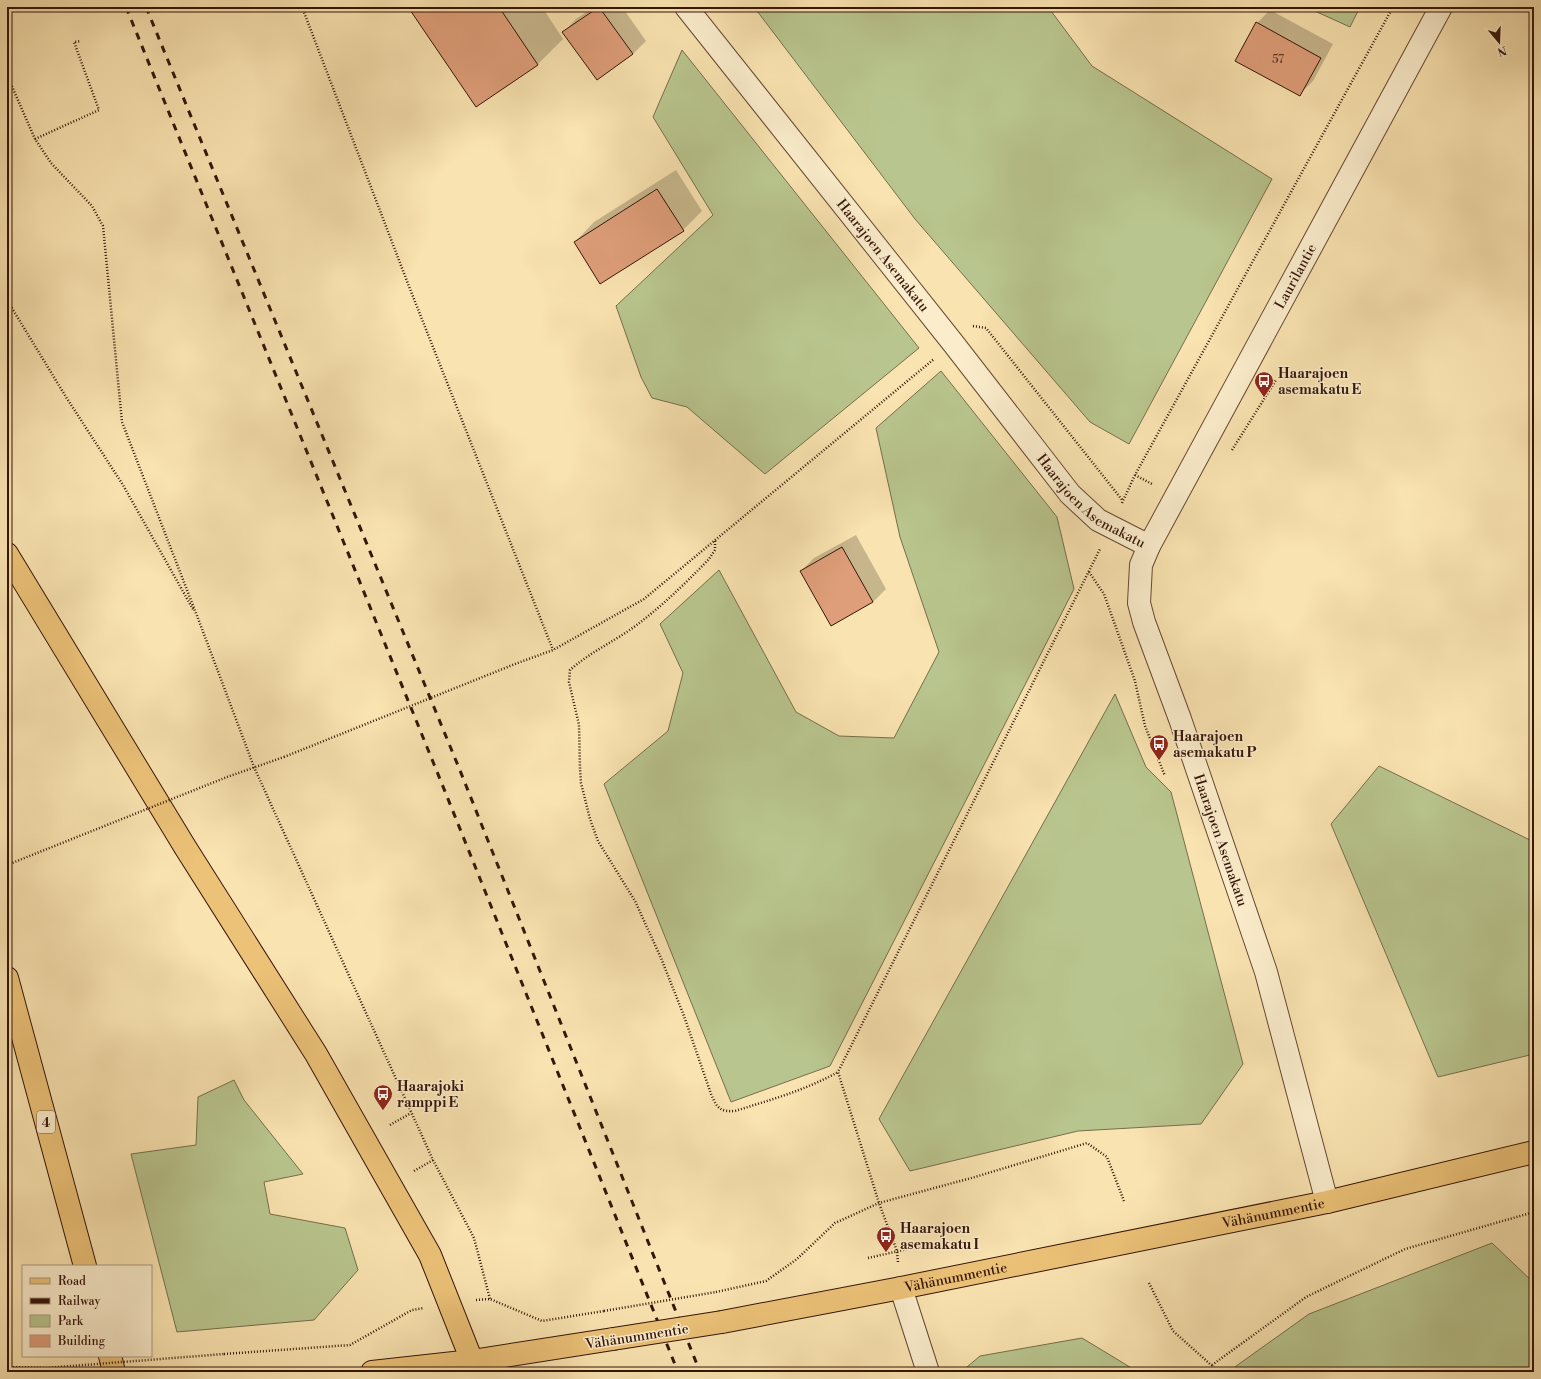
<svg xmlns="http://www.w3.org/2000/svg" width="1541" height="1379" font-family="'Libre Bodoni',serif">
<rect width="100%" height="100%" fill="#f9e3b0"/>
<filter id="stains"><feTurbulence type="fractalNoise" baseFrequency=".005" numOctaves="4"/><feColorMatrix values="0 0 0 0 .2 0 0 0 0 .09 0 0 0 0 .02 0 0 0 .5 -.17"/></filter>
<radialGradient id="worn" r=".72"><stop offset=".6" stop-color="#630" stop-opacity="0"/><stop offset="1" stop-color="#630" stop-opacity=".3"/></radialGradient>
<!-- green -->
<g fill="#b9c58e" stroke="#776d4b">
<polygon points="754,7 1048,7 1092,66 1272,179 1129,444 1090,422 915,219"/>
<polygon points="1306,7 1360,7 1350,27"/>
<polygon points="682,50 919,348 765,474 687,407 652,398 641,377 616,306 713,215 653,117"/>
<polygon points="941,371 1057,517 1074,589 830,1066 731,1102 604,784 668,731 683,673 660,624 719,570 796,712 839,736 894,738 939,652 900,537 876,428"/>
<polygon points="1115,694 1146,767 1171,792 1243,1064 1201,1124 1078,1131 910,1171 879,1119"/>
<polygon points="1379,766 1534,842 1534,1054 1438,1077 1331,824"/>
<polygon points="234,1080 244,1100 303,1174 264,1182 270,1214 345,1228 358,1270 314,1320 177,1332 131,1154 196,1145 198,1097"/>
<polygon points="1492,1243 1534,1283 1534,1372 1238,1372 1232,1369 1309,1314"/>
<polygon points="1082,1338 1138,1372 961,1372 980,1356"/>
</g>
<!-- shadow -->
<g fill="#0003">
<polygon points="409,7 542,7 563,39 538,64 476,106"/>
<polygon points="594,7 622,7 646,41 633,54 597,79 564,32 576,19"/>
<polygon points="1270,10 1333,44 1313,81 1300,94 1257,23"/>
<polygon points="676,170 702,211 683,230 575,242 594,222"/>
<polygon points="856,535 886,589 873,602 832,625 801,571 814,558"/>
</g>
<!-- building -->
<g fill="#de9e79" stroke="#351508">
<polygon points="408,7 499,7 538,65 476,107"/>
<polygon points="599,7 633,54 597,80 562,32"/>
<polygon points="1256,22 1321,58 1300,96 1235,61"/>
<polygon points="657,189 684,231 600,284 574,242"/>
<polygon points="842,547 873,602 831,626 800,571"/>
</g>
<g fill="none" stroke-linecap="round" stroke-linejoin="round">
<defs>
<g id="minor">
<path id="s1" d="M 686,7 L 953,343 L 1070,494 L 1098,520 L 1149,546"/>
<path id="s2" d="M 1327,1202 L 1266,972 L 1180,719 L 1144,622 L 1139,603 L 1141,565 L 1149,546 L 1441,7"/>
<polyline points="901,1288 928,1372"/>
</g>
<g id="major">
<path id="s3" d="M 722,1322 L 901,1288 L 1327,1202 L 1534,1152"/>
<polyline points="372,1372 472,1361 613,1339"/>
</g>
<g id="highway">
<polyline points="7,554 185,847 316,1054 430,1255 472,1361 475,1372"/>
<polyline points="7,978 85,1266"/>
<polyline points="110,1356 114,1372"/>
</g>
</defs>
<!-- minor casing -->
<use href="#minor" stroke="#664832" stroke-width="24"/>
<!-- major casing -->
<use href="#major" stroke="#351508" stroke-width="24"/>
<!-- highway casing -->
<use href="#highway" stroke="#351508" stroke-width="24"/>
<!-- path -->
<g stroke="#351508" stroke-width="2.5" stroke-dasharray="1 2" stroke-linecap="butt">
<polyline points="302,7 410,289 553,650"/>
<polyline points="7,75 35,139 51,163 92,206 103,226 122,422 199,621 254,767 433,1160 474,1238 490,1299"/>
<polyline points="35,139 99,110 74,42 81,41"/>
<polyline points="7,300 66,397 123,485 194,611"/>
<polyline points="973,326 986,328 1123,501"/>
<polyline points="1232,450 1276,380"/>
<polyline points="1135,475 1152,484"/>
<polyline points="1122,503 1135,475 1393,7"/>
<path d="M 715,541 L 715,550 L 709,559 C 686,583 661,607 634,627 C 613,642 589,653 570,670 L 569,682 L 579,725 L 580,768 L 581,783 L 590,819 L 598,841 L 635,901 L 661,958 L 684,1016 L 711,1094 C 717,1108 720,1112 735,1111 C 770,1100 806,1090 838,1072"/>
<polyline points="1089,572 1104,594 1135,681 1145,726 1165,776"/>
<polyline points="515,664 553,650 644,599 934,359"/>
<polyline points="227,777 284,757"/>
<polyline points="390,1125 411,1113"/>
<polyline points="414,1171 433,1160"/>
<polyline points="868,1258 929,1244"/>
<polyline points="898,1262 897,1251 879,1203 838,1072 1100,549"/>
<polyline points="1149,1283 1173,1331 1219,1372"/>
<polyline points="716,1292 766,1281 797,1259 835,1223 879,1203 975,1177 1087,1143 1107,1157 1124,1201"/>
<polyline points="476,1300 490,1299 542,1321 604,1311"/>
<polyline points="224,1354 350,1345 412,1310 424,1308"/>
<polyline points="1212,1365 1306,1297 1405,1249 1534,1212"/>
</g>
<!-- minor -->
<use href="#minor" stroke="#fbedcc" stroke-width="22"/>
<!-- major -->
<use href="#major" stroke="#ecc278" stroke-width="22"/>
<!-- highway -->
<use href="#highway" stroke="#ecc278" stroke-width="22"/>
<!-- rail -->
<g stroke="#351508" stroke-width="3" stroke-dasharray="7 7" stroke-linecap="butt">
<polyline points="126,7 442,784 678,1372"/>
<polyline points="146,7 459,768 700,1372"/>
</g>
<defs>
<polyline id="major-bridge" points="613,1339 722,1322"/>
</defs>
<!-- major-bridge casing -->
<use href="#major-bridge" stroke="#351508" stroke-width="24" stroke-linecap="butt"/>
<!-- path-bridge -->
<g stroke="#351508" stroke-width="2.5" stroke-dasharray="1 2" stroke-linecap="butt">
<polyline points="284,757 515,664"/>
<polyline points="7,865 227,777"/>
<polyline points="604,1311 716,1292"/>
<polyline points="7,1367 46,1368 224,1354"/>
</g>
<!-- major-bridge -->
<use href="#major-bridge" stroke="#ecc278" stroke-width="22"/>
</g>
<!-- icons -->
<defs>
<symbol id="bus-pin" viewBox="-11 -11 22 30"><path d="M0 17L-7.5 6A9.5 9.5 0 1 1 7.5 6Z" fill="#8f2418" stroke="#fbedcc"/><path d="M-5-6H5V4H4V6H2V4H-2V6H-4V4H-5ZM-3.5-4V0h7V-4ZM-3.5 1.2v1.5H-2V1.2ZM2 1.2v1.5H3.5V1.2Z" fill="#fff"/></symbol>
</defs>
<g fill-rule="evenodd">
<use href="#bus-pin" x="1253" y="370" width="22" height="30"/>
<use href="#bus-pin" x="1148" y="733" width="22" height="30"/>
<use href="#bus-pin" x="372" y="1083" width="22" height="30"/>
<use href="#bus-pin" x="875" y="1225" width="22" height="30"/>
</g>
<g text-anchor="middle" stroke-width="3" stroke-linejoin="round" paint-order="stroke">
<!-- number labels -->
<g font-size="12" fill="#5f3724">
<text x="1278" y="63">57</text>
</g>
<!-- shield labels -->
<rect fill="#fbedcc" stroke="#705643" stroke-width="1" x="37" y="1111" width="18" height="22" rx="3"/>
<g font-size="13" font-weight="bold" fill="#351508">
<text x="46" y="1127">4</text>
</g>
<!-- street labels -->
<g font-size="14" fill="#351508" stroke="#fbedcc">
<text dy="5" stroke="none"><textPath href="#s1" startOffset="317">Haarajoen Asemakatu</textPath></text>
<text dy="5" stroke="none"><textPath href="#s2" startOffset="994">Laurilantie</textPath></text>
<text dy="5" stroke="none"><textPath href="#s1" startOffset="641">Haarajoen Asemakatu</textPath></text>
<text transform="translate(1221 840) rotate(71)" y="5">Haarajoen Asemakatu</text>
<text dy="5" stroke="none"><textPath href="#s3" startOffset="562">Vähänummentie</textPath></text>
<text dy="5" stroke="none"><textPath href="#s3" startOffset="238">Vähänummentie</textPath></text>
<text transform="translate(637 1336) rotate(-9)" y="5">Vähänummentie</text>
</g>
<!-- poi labels -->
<g font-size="14" font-weight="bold" fill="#351508" stroke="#fbedcc" text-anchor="start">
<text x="1278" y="378">Haarajoen<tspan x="1278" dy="16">asemakatu E</tspan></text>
<text x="1173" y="741">Haarajoen<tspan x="1173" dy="16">asemakatu P</tspan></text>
<text x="397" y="1091">Haarajoki<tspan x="397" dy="16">ramppi E</tspan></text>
<text x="900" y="1233">Haarajoen<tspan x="900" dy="16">asemakatu I</tspan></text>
</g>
</g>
<!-- margin -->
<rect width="1541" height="1379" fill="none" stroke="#f9e3b0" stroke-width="24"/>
<rect x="8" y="8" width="1525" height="1363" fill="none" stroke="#351508" stroke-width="2"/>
<rect x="12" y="12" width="1517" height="1355" fill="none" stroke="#351508"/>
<!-- legend -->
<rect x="22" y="1265" width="130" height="92" fill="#fbedcc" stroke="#ac977e"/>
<rect x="30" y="1278" width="20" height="6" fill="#ecc278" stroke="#ac977e"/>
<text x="58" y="1285" font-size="12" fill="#351508">Road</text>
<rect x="30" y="1298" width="20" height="6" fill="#351508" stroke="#ac977e"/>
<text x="58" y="1305" font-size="12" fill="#351508">Railway</text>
<rect x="30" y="1315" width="20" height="12" fill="#b9c58e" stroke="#ac977e"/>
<text x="58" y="1325" font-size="12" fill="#351508">Park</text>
<rect x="30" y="1335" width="20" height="12" fill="#de9e79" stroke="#ac977e"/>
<text x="58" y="1345" font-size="12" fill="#351508">Building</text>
<!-- north arrow -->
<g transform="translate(1499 42) rotate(161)" stroke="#fbedcc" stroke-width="3" paint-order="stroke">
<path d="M0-3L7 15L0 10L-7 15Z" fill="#351508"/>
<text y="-6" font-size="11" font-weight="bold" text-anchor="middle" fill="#351508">N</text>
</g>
<rect width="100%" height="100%" filter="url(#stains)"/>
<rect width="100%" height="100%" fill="url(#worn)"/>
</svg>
